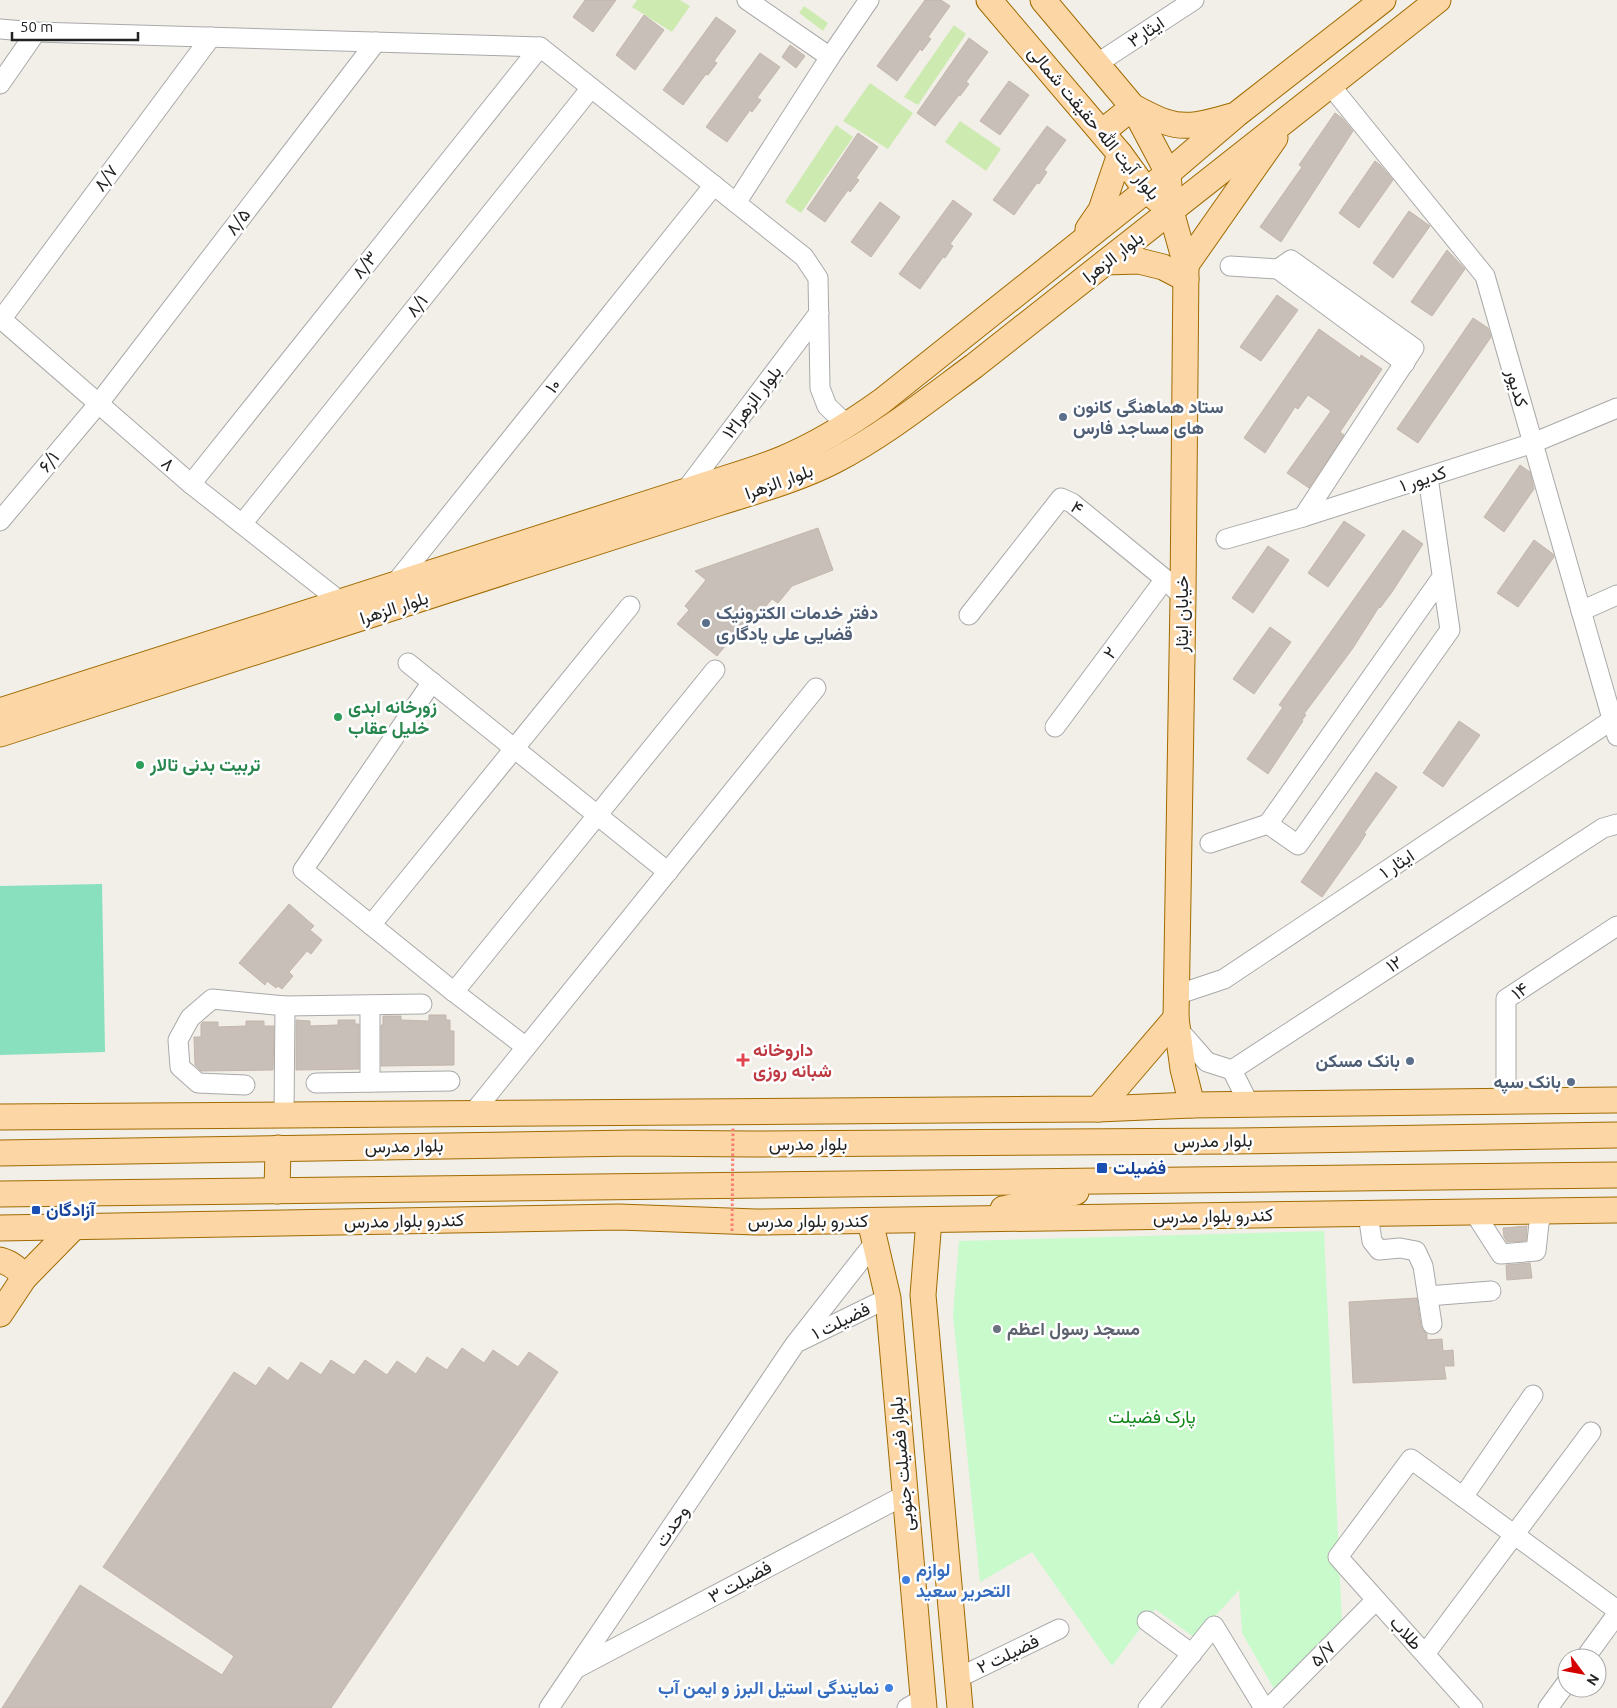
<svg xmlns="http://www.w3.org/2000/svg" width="1617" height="1708" font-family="Ubuntu,Vazirmatn,sans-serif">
<rect width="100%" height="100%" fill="#f2efe9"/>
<!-- grass -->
<g fill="#cdebb0">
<polygon points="637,0 680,0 690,6 672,32 632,7"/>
<polygon points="804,6 828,23 823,31 799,13"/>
<polygon points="954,25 966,34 918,105 904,97"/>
<polygon points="870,83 913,113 888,149 843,121"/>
<polygon points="960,121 1001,149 986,171 945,142"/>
<polygon points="836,125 853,137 801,213 785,202"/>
</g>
<!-- park -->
<polygon fill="#c8facc" points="1324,1231 1342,1623 1277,1694 1242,1633 1239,1590 1195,1638 1155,1609 1112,1666 1032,1552 980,1582 953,1315 959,1241"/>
<!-- pitch -->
<polygon fill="#88e0be" points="102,884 105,1052 0,1055 0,886"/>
<!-- building -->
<g fill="#c7bfb8" stroke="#c4b6ab">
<polygon points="585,0 616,0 593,32 573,17"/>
<polygon points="925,0 941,0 950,6 928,37 931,39 922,51 920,49 897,81 877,66"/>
<polygon points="644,15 664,30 635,70 616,55"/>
<polygon points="716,17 736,31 714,61 717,63 708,75 706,74 683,105 663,90"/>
<polygon points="969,38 988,52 966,82 969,84 960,96 959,95 935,126 917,113"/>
<polygon points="790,45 805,56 796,68 782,57"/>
<polygon points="760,53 780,67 757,98 761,100 752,112 750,110 727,142 706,127"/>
<polygon points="1009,81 1029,95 1000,135 980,121"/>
<polygon points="1335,113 1342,118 1353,131 1281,242 1260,227 1302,167 1299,165"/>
<polygon points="1047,126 1066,140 1044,170 1047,172 1039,184 1037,183 1014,215 993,200"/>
<polygon points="858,133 878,147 856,178 859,180 850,192 848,190 825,222 807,209"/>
<polygon points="1375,161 1380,165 1393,180 1359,228 1339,213"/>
<polygon points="953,200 972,214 950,244 953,246 945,258 943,257 920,289 899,274"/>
<polygon points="880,202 900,217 871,257 851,242"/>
<polygon points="1409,211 1430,226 1393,278 1373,263"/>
<polygon points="1447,250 1465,269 1432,316 1411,302"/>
<polygon points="1277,295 1298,310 1261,361 1240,347"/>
<polygon points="1473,318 1488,328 1491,337 1418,443 1397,429"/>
<polygon points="1319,329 1360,358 1361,355 1382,369 1340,432 1344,435 1309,488 1287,473 1331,411 1308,395 1298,409 1295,407 1265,453 1244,438"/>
<polygon points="1520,465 1530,472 1534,489 1504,532 1484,517"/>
<polygon points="1344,521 1365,535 1328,587 1308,573"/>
<polygon points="818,528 833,570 792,586 778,603 772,599 759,614 755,610 717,656 677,624 689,610 685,606 706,580 695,571"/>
<polygon points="1403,530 1423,544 1392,592 1380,608 1379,607 1353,648 1304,714 1306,715 1302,720 1303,721 1268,774 1247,759 1283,707 1279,705"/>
<polygon points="1534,540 1553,554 1554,557 1518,607 1497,593"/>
<polygon points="1268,546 1289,560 1253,613 1232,598"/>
<polygon points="1270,627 1291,642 1254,694 1233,679"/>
<polygon points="1459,721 1480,735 1443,787 1423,773"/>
<polygon points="1376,772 1397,787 1364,833 1366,834 1359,845 1322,897 1301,882"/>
<polygon points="289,904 314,926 310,930 322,940 311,954 307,951 289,972 293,976 282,989 278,986 276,988 267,981 265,985 239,963"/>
<polygon points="429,1015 446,1015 446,1020 450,1020 450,1031 454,1031 454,1065 381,1066 381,1025 383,1025 383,1016 401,1016 401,1020 429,1021"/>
<polygon points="296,1020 310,1021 310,1026 338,1025 338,1020 355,1020 355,1024 359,1024 359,1069 296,1070"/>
<polygon points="246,1021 264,1021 264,1026 274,1026 273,1070 201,1071 195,1065 194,1037 201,1037 201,1024 203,1022 218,1022 218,1027 246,1026"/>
<polygon points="1527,1226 1526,1241 1507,1242 1504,1237 1503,1228"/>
<polygon points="1530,1263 1532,1278 1507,1280 1506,1265"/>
<polygon points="1417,1298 1421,1326 1427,1334 1427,1340 1442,1339 1443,1351 1453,1350 1454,1366 1444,1366 1446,1379 1353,1383 1349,1302"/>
<polygon points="462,1348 484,1363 493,1350 518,1367 529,1352 558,1372 331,1708 2,1708 80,1585 222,1675 234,1656 103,1567 234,1372 256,1386 269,1367 288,1381 301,1362 321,1375 331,1360 354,1375 365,1360 387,1375 397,1361 416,1374 427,1357 447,1370"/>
</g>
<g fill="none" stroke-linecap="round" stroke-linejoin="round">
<defs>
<g id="minor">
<polyline points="747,0 830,57"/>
<polyline points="0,29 36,32 540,47 804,257 818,278 820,388 827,406 848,426"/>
<polyline points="1098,63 1194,0"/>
<polyline points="0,84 36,32"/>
<polyline points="1330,85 1485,276 1617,736"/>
<polyline points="736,203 830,57 869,0"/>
<polyline points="1230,266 1278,269 1291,260 1414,348 1303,517"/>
<polyline points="1278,269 1405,363"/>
<polyline points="0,318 191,484 341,602"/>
<polyline points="0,321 211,37"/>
<polyline points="1428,477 1450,630 1298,845 1268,824 1442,577"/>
<polyline points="191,484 540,47"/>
<polyline points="685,491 819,313"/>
<polyline points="0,521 99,403 376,42"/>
<polyline points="242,524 591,88"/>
<polyline points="1226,539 1303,517 1533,443 1617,408"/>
<polyline points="393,586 714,185"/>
<polyline points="1581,611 1617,595"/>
<polyline points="969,615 1061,498 1072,503 1165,579 1183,597"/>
<polyline points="408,663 668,872"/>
<polyline points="432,682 303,870 454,992 526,1047"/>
<polyline points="1055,727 1165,579"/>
<polyline points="1210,843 1268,824"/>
<polyline points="371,925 630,606"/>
<polyline points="454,992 715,670"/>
<polyline points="1176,995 1224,979 1612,720"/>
<polyline points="370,1005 370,1082"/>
<polyline points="1177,1028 1207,1062 1232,1070 1603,828 1617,824"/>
<polyline points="1232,1070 1249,1104"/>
<polyline points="316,1083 450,1081"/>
<polyline points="245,1085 198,1083 180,1067 178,1040 190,1018 212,999 285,1006 422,1004"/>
<polyline points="1506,1101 1506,999 1617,926"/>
<polyline points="473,1113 816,688"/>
<polyline points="284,1115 285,1006"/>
<polyline points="1474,1212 1501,1254 1536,1251 1539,1223 1544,1211"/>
<polyline points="1368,1214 1372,1241 1379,1250 1400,1248 1416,1251 1423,1266 1432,1324"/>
<polyline points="1428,1296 1491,1291"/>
<polyline points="800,1341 888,1298"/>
<polyline points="1463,1497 1533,1395"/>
<polyline points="1147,1621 1192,1654"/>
<polyline points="1425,1654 1591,1432"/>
<polyline points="1585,1658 1617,1614"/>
<polyline points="579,1667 905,1495"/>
<polyline points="958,1678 1059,1629"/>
<polyline points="549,1708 795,1344 875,1242"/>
<polyline points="907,1708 923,1699"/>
<polyline points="1148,1708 1214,1626 1264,1708"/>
<polyline points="1269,1708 1376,1600"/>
<polyline points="1473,1708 1338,1557 1411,1459 1617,1610"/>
<polyline points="1548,1708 1567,1682"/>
</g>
<g id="major">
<polyline points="989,0 1120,154 1146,190 1158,200"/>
<polyline points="1043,0 1133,107 1168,173 1171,211 1186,265 1183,597 1176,1018 1183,1069 1192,1105"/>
<path d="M 1102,132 L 1133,107 C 1144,112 1155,119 1166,122 C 1187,130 1211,122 1232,116"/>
<polyline points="1088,229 1101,210 1120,154"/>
<polyline points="1106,262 1139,261 1163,267 1186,279"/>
<polyline points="1186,265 1275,138"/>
<path d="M 0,711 L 708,484 C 733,476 758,469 782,459 C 818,444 850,424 882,401 L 1168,173 L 1237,114 L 1383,0"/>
<path d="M 0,734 L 715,504 C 755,491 797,480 834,461 C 884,435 929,399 974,366 L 1438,0"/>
<polyline points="1098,1109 1176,1018"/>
<polyline points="0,1117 1098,1109 1192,1105 1617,1100"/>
<polyline points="0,1153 635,1143 751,1144 1235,1141 1617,1135"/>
<polyline points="277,1191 278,1148"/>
<polyline points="0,1194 1617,1175"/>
<polyline points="1003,1209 1076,1192"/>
<polyline points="929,1220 923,1295 960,1708"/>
<polyline points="870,1221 888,1298 924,1708"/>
<polyline points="0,1228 619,1217 756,1222 1617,1210"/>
<path d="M 0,1260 C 11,1263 18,1268 24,1278"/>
<polyline points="0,1314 24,1278 74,1227"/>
</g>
</defs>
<!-- minor casing -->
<use href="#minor" stroke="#a9a9a9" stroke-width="21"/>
<!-- major casing -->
<use href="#major" stroke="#a06b00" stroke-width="27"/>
<!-- minor -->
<use href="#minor" stroke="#fff" stroke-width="19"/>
<!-- major -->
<use href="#major" stroke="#fcd6a4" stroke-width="25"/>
<!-- path-bridge -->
<polyline stroke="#fa8072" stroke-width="3" stroke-dasharray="2.5 2.5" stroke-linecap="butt" points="732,1231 733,1127"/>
</g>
<!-- markers -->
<g fill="#5c6f8a" stroke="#fff" stroke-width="2">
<circle cx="1063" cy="417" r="5"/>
<circle cx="706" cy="623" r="5"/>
<circle cx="1410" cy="1061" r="5"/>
<circle cx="1571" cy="1082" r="5"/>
</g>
<g fill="#2e9e5b" stroke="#fff" stroke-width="2">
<circle cx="338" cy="717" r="5"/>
<circle cx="140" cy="765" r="5"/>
</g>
<path fill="#e0444e" stroke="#fff" stroke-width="2" d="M740.5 1052.5h5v5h5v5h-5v5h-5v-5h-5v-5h5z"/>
<g fill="#1a4fb4" stroke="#fff" stroke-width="2">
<rect x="1096" y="1162" width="12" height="12" rx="2.5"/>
<rect x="31" y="1205" width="10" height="10" rx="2.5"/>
</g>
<circle fill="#6b7280" stroke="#fff" stroke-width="2" cx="997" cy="1329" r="5"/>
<g fill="#3f7fe0" stroke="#fff" stroke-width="2">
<circle cx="906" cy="1580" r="5"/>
<circle cx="889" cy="1688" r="5"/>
</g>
<g text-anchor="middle" stroke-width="5" stroke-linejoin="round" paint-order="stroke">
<!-- street labels -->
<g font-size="18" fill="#222" stroke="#fff">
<text transform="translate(1146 32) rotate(-34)" y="6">ایثار۳</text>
<text transform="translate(1094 123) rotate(50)" y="6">بلوار آیت الله حقیقت شمالی</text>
<text transform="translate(106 178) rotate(-53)" y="6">۸/۷</text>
<text transform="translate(238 222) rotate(-52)" y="6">۸/۵</text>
<text transform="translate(1113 257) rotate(-38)" y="6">بلوار الزهرا</text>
<text transform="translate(365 265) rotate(-51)" y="6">۸/۳</text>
<text transform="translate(417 306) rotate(-51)" y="6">۸/۱</text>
<text transform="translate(553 386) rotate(-51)" y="6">۱۰</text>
<text transform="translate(1517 388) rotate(74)" y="6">کدیور</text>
<text transform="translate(752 402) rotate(-53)" y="6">بلوار الزهرا۱۲</text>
<text transform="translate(49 462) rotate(-50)" y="6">۶/۱</text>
<text transform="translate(168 464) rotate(42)" y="6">۸</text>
<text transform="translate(1423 479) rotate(-18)" y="6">کدیور ۱</text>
<text transform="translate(779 482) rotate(-20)" y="6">بلوار الزهرا</text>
<text transform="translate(1077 508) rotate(36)" y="6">۴</text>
<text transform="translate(394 608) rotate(-18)" y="6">بلوار الزهرا</text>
<text transform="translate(1182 614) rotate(-90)" y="6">خیابان ایثار</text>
<text transform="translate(1110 653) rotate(-53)" y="6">۲</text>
<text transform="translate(1397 864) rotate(-34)" y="6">ایثار ۱</text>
<text transform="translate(1394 964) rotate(-33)" y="6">۱۲</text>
<text transform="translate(1520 991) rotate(-36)" y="6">۱۴</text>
<text transform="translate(1213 1141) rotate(-1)" y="6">بلوار مدرس</text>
<text x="808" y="1150">بلوار مدرس</text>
<text transform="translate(404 1146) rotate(-1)" y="6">بلوار مدرس</text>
<text transform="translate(1213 1216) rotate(-1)" y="6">کندرو بلوار مدرس</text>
<text transform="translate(404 1221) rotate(-1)" y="6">کندرو بلوار مدرس</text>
<text x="808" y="1227">کندرو بلوار مدرس</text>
<text transform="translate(841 1321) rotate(-26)" y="6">فضیلت ۱</text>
<text transform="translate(902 1464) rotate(-95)" y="6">بلوار فضیلت جنوبی</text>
<text transform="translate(672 1526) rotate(-56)" y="6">وحدت</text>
<text transform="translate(740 1582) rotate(-28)" y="6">فضیلت ۳</text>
<text transform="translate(1406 1633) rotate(48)" y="6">طلاب</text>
<text transform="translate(1008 1654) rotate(-26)" y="6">فضیلت ۲</text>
<text transform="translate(1323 1654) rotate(-45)" y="6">۵/۷</text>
</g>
<!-- service labels -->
<g font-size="18" font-weight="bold" fill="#4e5e75" stroke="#fff" text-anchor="start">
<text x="1073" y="413">ستاد هماهنگی کانون<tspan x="1073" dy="21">های مساجد فارس</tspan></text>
<text x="716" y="619">دفتر خدمات الکترونیک<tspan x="716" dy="21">قضایی علی یادگاری</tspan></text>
<text x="1400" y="1067" text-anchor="end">بانک مسکن</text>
<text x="1561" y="1088" text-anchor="end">بانک سپه</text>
</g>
<!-- leisure labels -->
<g font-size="18" font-weight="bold" fill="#27864d" stroke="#fff" text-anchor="start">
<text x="348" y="713">زورخانه ابدی<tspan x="348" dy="21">خلیل عقاب</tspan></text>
<text x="150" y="771">تربیت بدنی تالار</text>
</g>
<!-- health labels -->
<g font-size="18" font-weight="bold" fill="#be3a42" stroke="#fff" text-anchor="start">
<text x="753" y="1056">داروخانه<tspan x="753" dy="21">شبانه روزی</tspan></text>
</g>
<!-- transit labels -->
<g font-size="18" font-weight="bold" fill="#164399" stroke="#fff" text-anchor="start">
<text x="1113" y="1174">فضیلت</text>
<text x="46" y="1216">آزادگان</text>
</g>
<!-- worship labels -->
<g font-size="18" font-weight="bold" fill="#5b616d" stroke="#fff" text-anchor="start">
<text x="1007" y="1335">مسجد رسول اعظم</text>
</g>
<!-- park labels -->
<g font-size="18" fill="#0c8416" stroke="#fff">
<text x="1152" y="1423">پارک فضیلت</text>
</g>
<!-- shop labels -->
<g font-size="18" font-weight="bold" fill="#366cbe" stroke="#fff" text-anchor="start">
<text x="916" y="1576">لوازم<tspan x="916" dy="21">التحریر سعید</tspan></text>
<text x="879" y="1694" text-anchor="end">نمایندگی استيل البرز و ایمن آب</text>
</g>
</g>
<!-- north arrow -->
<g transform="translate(1582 1673) rotate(122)"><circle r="24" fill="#ffffff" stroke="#a7a7a7"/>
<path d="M0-4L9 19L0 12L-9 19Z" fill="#d40000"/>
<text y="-8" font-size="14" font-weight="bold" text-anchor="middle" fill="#222222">N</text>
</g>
<!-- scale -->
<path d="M12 32v8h126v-8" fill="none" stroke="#222222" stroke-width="2.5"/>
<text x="20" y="32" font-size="15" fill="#222222" stroke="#ffffff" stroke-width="4" paint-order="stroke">50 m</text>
</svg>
